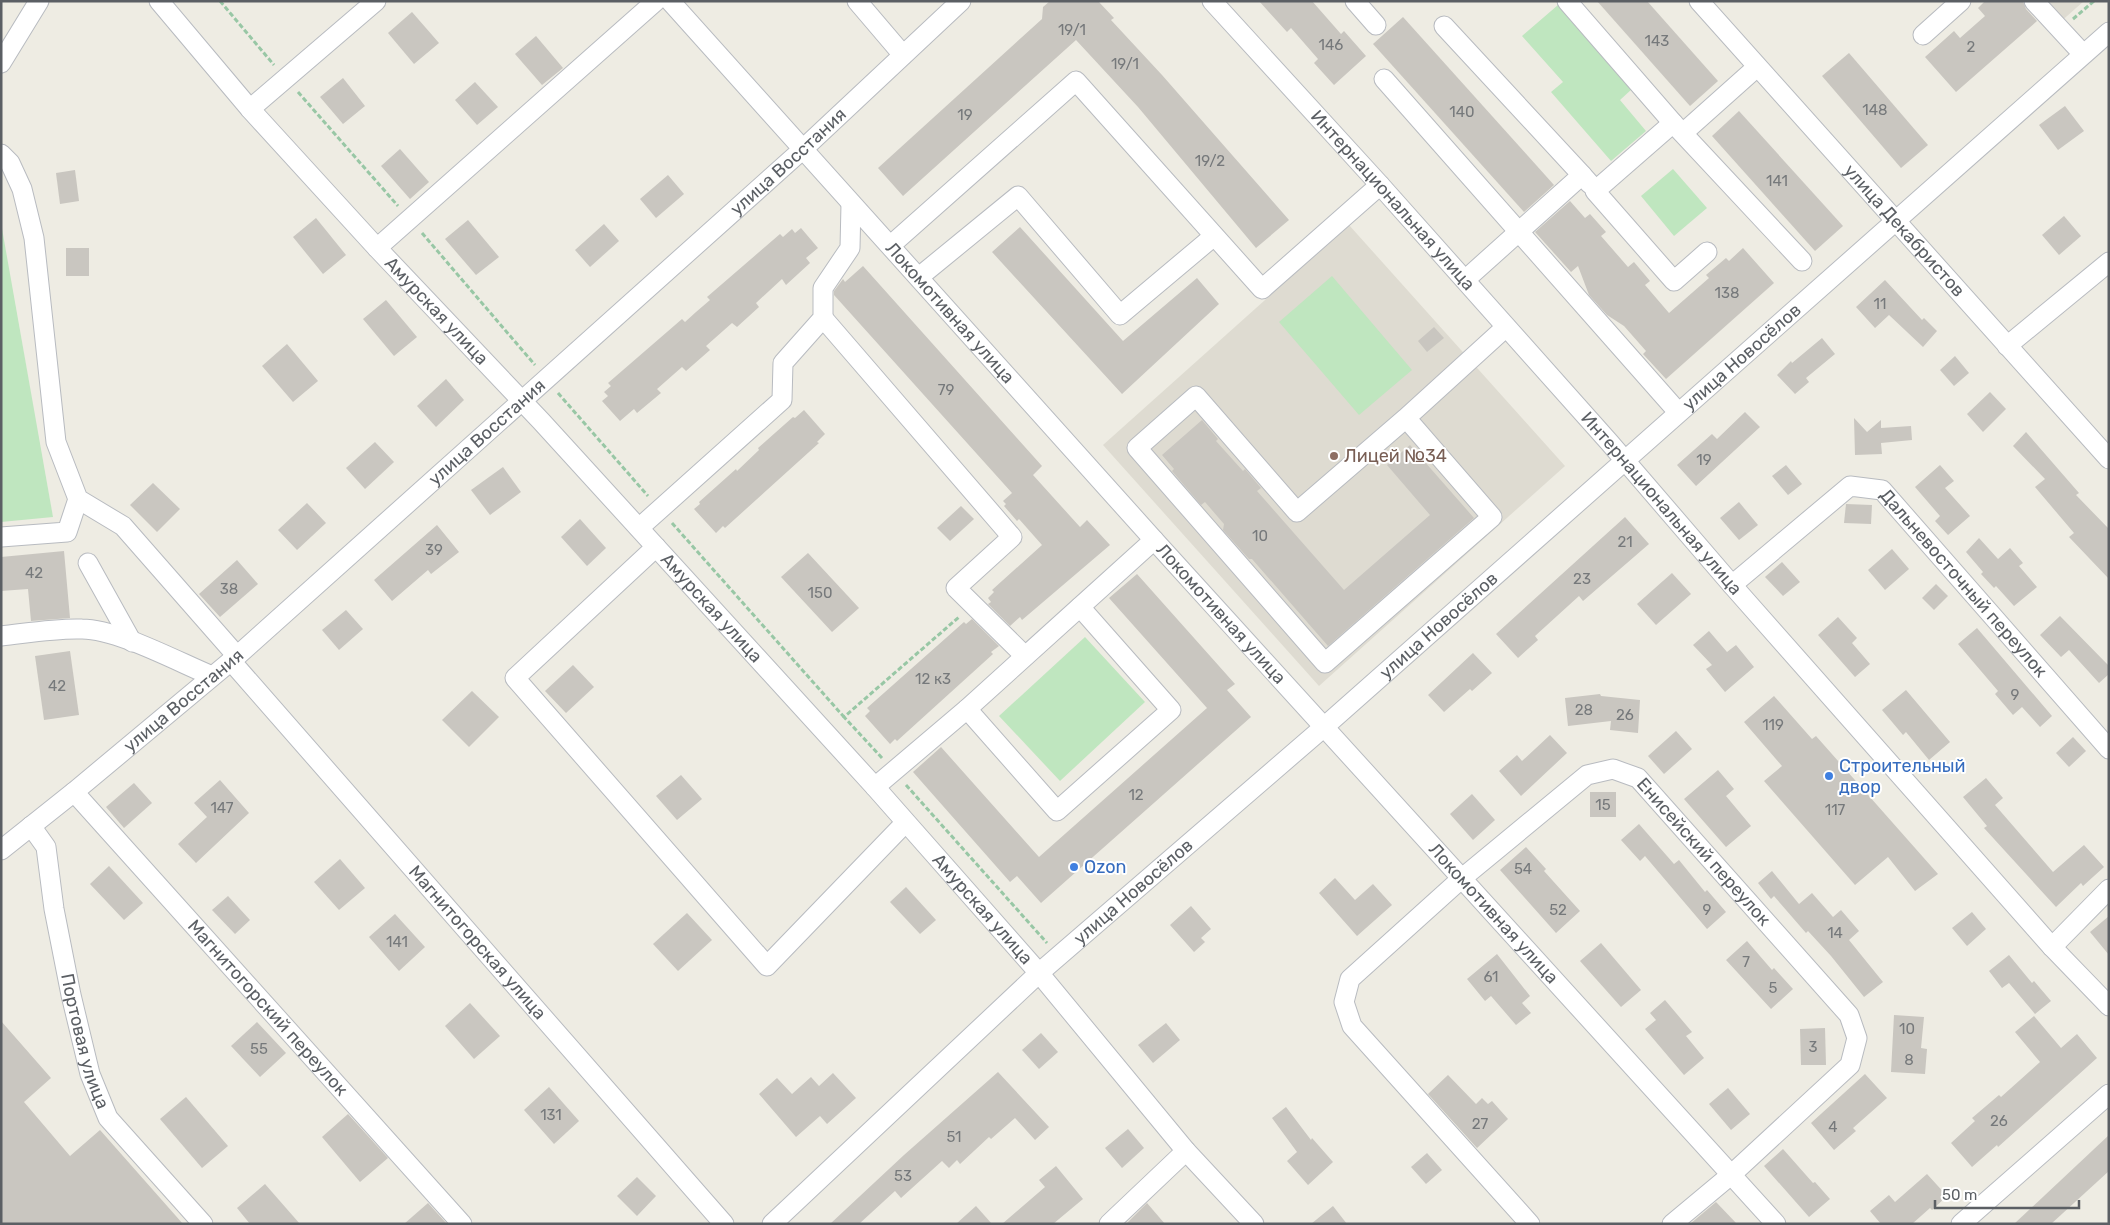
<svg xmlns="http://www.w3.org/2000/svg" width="2110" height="1225" font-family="Rubik,sans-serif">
<rect width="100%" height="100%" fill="#eeece3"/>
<!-- education -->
<g fill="#dedbd1">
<polygon points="2038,1 2084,1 2058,24"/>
<polygon points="1349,225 1565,466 1319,686 1103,445"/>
</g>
<!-- green -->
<g fill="#bfe6bf">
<polygon points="1558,5 1632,89 1620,100 1646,131 1611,161 1551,92 1563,82 1522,36"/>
<polygon points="1673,169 1707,208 1674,236 1641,196"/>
<polygon points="1,223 53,517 1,522"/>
<polygon points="1332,276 1412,370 1359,415 1279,322"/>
<polygon points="1085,637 1145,702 1060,781 999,716"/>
</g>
<!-- building -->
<g fill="#c9c6c0">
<polygon points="1050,1 1098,1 1114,18 1111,20 1162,75 1289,220 1256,248 1138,107 1076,40 903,196 878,168 1042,19 1043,7"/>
<polygon points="1259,1 1312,1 1341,34 1344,31 1366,56 1334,85 1314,63 1318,59 1291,28 1287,32"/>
<polygon points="1597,1 1647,1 1718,81 1690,106"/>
<polygon points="1985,1 2023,1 2026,9 2037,21 1956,92 1925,57 1954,31 1960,38 1985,16 1978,8"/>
<polygon points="412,12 439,43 414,64 388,33"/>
<polygon points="1403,17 1554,185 1524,212 1373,44"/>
<polygon points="536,36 563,68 542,85 515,54"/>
<polygon points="1849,53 1928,145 1901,168 1822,76"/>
<polygon points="343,78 365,106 343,124 320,97"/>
<polygon points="475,82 498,107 477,125 455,100"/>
<polygon points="2065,106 2084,131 2058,150 2039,125"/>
<polygon points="1739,111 1843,226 1815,251 1712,136"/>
<polygon points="400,149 429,182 410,199 381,166"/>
<polygon points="75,170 79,201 60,204 56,173"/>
<polygon points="668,175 684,194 656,218 640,199"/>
<polygon points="1570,201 1585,218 1590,214 1606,232 1601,236 1628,267 1634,262 1650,281 1645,285 1669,313 1709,278 1706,275 1726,258 1729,261 1743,248 1774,283 1666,379 1643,354 1646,351 1624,326 1607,315 1589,295 1578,266 1571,272 1535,232"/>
<polygon points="2064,216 2081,236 2059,255 2042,235"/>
<polygon points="316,218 346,255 323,274 293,237"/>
<polygon points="468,220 499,257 476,275 445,239"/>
<polygon points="604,224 619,241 590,267 575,250"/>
<polygon points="1020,227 1123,341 1197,278 1219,304 1122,394 992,252"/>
<polygon points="801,228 818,248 806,258 810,263 786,285 782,279 756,303 759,307 737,327 732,323 706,346 710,350 686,371 682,367 657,389 661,393 637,413 634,409 620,421 602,401 608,396 604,392 611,386 608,383 682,319 685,322 696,312 710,300 707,297 780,234 783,237 792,229 795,233"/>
<rect x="66" y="248" width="23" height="28"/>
<polygon points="863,266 1042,466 1033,475 1080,527 1087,520 1110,545 1022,620 1020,617 1010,626 988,604 991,602 988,598 994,592 992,590 1042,545 1019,519 1017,521 1004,506 1006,504 1003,501 1012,493 834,295 834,291 843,279 845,282"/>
<polygon points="1885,280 1922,320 1924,318 1937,331 1923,347 1889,315 1875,328 1856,307"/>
<polygon points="386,300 417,337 394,356 363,319"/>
<polygon points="1434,327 1444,338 1427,352 1418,341"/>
<polygon points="1822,338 1835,354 1806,378 1809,382 1795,394 1777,375 1791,361 1792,363"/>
<polygon points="287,344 318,381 293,402 262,366"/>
<polygon points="1955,356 1969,373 1954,386 1940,370"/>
<polygon points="446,379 464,400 436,427 417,406"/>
<polygon points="1990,392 2006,409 1983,432 1967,414"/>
<polygon points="804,410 825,434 817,442 819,443 725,528 723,526 716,533 694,509 700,504 699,502 736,469 737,471 759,450 758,448 793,417 795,418"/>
<polygon points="1745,412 1760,427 1696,486 1677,465 1712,434 1717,439"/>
<polygon points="1854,418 1867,432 1881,420 1881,428 1911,426 1912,440 1881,443 1882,454 1855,455"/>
<polygon points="1202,420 1218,439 1216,441 1243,471 1245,469 1261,488 1257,491 1344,590 1430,515 1387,465 1410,445 1474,518 1328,646 1252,559 1249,559 1223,530 1224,524 1205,502 1201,505 1172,471 1174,469 1162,455"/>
<polygon points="2026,432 2079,493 2076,495 2109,529 2109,579 2069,537 2074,533 2035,487 2045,479 2013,446"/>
<polygon points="375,442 394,462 365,489 346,468"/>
<polygon points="1786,465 1802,484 1788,495 1772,476"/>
<polygon points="1940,465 1954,481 1945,488 1970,516 1948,535 1935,521 1940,516 1915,487"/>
<polygon points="503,467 521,492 490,515 471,490"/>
<polygon points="153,483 180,509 157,532 130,505"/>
<polygon points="1739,502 1758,525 1739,540 1720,518"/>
<polygon points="307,503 326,523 297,550 278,530"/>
<polygon points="1846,504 1872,505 1871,524 1844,523"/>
<polygon points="961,506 974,519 950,541 937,528"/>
<polygon points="1625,517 1649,544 1583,601 1579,596 1535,636 1538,640 1518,658 1496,634"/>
<polygon points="580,519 606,548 587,566 561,537"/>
<polygon points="437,525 459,552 431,574 428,570 392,601 374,580"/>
<polygon points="1979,538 1998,559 2010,548 2023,563 2019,566 2037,587 2014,606 1996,586 1994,588 1981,574 1983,572 1966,552"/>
<polygon points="1892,549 1909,569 1885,590 1868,570"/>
<polygon points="64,551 70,618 31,621 28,589 1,591 1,557"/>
<polygon points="808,553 859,608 832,632 781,577"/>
<polygon points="237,560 258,584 220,617 199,594"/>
<polygon points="1782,562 1800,582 1783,596 1765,577"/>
<polygon points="1672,573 1691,594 1656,625 1637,604"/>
<polygon points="1137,574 1235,684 1227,690 1251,717 1041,903 1017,876 1010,882 913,772 941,747 1039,857 1207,708 1109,598"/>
<polygon points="1936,584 1948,596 1934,610 1922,598"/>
<polygon points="346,610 363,629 339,650 322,630"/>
<polygon points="2060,616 2109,666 2109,674 2099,683 2069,650 2061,657 2040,635"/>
<polygon points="1838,617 1857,638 1852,643 1870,664 1855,677 1818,635"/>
<polygon points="972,619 999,646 991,652 993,654 897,741 895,739 890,744 865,716 870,711 867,708 964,622 966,624"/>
<polygon points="1977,628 2052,716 2040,727 2022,707 2013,715 1995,694 1998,691 1958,644"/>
<polygon points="1709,631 1727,652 1736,645 1754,667 1725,692 1706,669 1712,665 1693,645"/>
<polygon points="70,651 79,715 44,720 35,656"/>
<polygon points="1473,653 1492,673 1472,691 1470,689 1444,712 1428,695"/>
<polygon points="573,665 594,687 566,713 545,691"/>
<polygon points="1906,690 1950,742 1929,760 1906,732 1903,735 1882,710"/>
<polygon points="472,691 499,717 469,747 442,720"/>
<polygon points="1600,694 1601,696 1640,700 1638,733 1610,730 1611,721 1568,726 1565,698"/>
<polygon points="1774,696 1812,739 1816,736 1938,874 1915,891 1888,857 1855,885 1764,781 1782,766 1744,722"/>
<polygon points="1676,731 1692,749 1664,774 1648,756"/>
<polygon points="1550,735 1567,753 1521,796 1499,771 1517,755 1522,761"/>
<polygon points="2073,737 2086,751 2069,767 2056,753"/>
<polygon points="1718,770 1734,789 1726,796 1751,826 1726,847 1684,799"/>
<polygon points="681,775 702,799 677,820 656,796"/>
<polygon points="1986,778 2003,798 1995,805 2053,872 2084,845 2104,867 2083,886 2081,883 2056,907 1984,828 1987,826 1963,797"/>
<polygon points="220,780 249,813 196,863 178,844 207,817 194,803"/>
<polygon points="134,783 152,803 124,828 106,807"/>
<rect x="1590" y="792" width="26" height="25"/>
<polygon points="1472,794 1495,820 1473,840 1450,814"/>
<polygon points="1639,824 1674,864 1679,860 1705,892 1707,890 1726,912 1707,929 1645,856 1640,861 1621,840"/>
<polygon points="1526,847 1546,869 1544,871 1580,911 1556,933 1500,870"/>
<polygon points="340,859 365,888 339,910 314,882"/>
<polygon points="109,866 143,903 124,920 90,884"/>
<polygon points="1772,871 1799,904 1812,893 1833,917 1841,910 1859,931 1849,940 1883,982 1864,997 1831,956 1808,931 1806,933 1774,896 1771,899 1758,883"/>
<polygon points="1335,878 1355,900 1373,884 1392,905 1357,936 1319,893"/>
<polygon points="906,887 936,920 920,934 890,902"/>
<polygon points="228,896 250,920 235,934 212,910"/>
<polygon points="1191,906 1211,929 1201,938 1205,942 1194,952 1170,925"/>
<polygon points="1972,912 1986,929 1967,946 1952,928"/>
<polygon points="687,913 712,940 678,971 653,944"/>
<polygon points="395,914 425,947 399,971 369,937"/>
<polygon points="2109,916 2109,955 2090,932"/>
<polygon points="1747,941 1772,970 1774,968 1793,989 1771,1009 1726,960"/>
<polygon points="1601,943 1641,990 1621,1007 1580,961"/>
<polygon points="1497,954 1530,996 1522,1003 1531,1013 1516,1025 1491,996 1485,1001 1467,979"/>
<polygon points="2009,955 2032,983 2034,981 2051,1001 2035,1014 2009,983 2002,988 1989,971"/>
<polygon points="1665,1000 1692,1032 1686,1036 1704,1058 1684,1075 1645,1029 1656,1020 1650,1013"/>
<polygon points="470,1003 500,1036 474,1059 445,1026"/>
<polygon points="1894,1015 1924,1017 1921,1048 1927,1049 1925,1074 1891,1072"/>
<polygon points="2034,1016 2061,1048 2077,1034 2097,1058 1998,1147 1997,1145 1972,1167 1951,1143 1975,1121 1972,1118 1999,1095 2001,1097 2040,1062 2015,1032"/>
<polygon points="1,1021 51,1078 24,1102 70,1156 100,1130 183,1224 1,1224"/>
<polygon points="257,1022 286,1053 260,1077 231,1046"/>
<polygon points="1166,1023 1180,1040 1153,1063 1138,1045"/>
<polygon points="1825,1028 1826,1065 1801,1065 1800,1029"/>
<polygon points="1041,1033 1058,1052 1039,1069 1022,1050"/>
<polygon points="998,1072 1049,1127 1035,1140 1015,1118 991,1139 989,1137 960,1164 957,1160 949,1168 942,1161 901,1198 895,1191 859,1224 830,1224 904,1155"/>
<polygon points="833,1073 856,1098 827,1124 820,1116 796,1137 759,1094 777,1078 792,1094 811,1077 819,1086"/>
<polygon points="1865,1074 1887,1098 1853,1128 1856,1131 1834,1150 1811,1123"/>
<polygon points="1448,1075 1476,1104 1482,1098 1488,1104 1492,1101 1508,1119 1477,1148 1428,1094"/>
<polygon points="549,1087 579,1121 554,1144 524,1110"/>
<polygon points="1728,1088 1750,1114 1731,1130 1709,1104"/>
<polygon points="186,1097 228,1146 202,1168 160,1119"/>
<polygon points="1286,1107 1311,1140 1312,1138 1333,1162 1308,1185 1287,1161 1297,1152 1272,1118"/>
<polygon points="348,1114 388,1158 360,1182 322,1137"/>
<polygon points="1128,1129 1144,1148 1122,1168 1105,1148"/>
<polygon points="2109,1135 2109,1171 2051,1224 2014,1224"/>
<polygon points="1783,1149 1813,1183 1815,1182 1830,1199 1809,1217 1764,1166"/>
<polygon points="1427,1153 1442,1170 1426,1184 1411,1167"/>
<polygon points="1056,1166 1083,1199 1053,1224 1002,1224 1045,1187 1039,1180"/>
<polygon points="1927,1174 1947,1196 1932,1210 1930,1208 1912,1224 1881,1224 1870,1211 1889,1195 1895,1202"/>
<polygon points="637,1177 656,1196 637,1216 617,1196"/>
<polygon points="265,1184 300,1224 250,1224 237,1208"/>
<polygon points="1716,1202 1737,1224 1690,1224"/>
<polygon points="428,1203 447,1224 404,1224"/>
<polygon points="1147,1203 1165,1224 1126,1224"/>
<polygon points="976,1206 992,1224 956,1224"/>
<polygon points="1333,1206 1347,1224 1311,1224"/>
</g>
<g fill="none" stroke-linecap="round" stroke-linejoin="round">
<defs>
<g id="minor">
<path id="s1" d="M 159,1 L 250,109 L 377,248 L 541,421 L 875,787 L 1039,973 L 1186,1151 L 1254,1224"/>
<path id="s2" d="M 670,1 L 1154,540 L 1776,1224"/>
<polyline points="857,1 903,55"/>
<path id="s3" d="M 1212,1 L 1380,185 L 1609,442 L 1732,585 L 2052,947 L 2109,1006"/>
<polyline points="1355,1 1376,25"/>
<polyline points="1567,1 1673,123 1802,261"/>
<path id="s4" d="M 1699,1 L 2109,459"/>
<polyline points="2034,1 2083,54"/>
<polyline points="1444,26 1582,175"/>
<polyline points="1923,35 1961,1"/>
<polyline points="1,63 39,1"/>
<polyline points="1384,79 1678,412"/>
<polyline points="250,109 376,1"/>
<polyline points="1673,123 1595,191 1674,281 1707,252"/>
<polyline points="1683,133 1757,67"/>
<polyline points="1,154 10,163 22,189 34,238 56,442 78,499 123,526 237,656"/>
<polyline points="891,245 1076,81 1262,289 1380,185"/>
<polyline points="377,248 656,1"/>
<polyline points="919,277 1018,196 1120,315 1214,236"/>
<polyline points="1465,280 1582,175 1590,184"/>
<polyline points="823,318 1012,537 956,588 1025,656"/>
<polyline points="2007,346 2109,262"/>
<polyline points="1406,418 1492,517 1325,663 1137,448 1196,396 1297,512 1406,418 1506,327"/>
<polyline points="639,528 782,400 783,363 823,318 823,288 850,248 851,204"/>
<polyline points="1,537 67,532 78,499"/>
<polyline points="656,547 515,678 767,966 905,823"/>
<polyline points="88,563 132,642"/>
<path id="s5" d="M 1732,585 L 1850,486 L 1882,490 L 2109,749"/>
<path d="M 1,636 C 28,633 55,628 82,629 C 117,629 178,662 212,676"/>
<path id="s6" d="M 231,661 L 724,1224"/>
<polyline points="967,709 1057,811 1171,710 1080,607"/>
<polyline points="875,787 967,709 1154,540"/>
<path id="s7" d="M 74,792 L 462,1224"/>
<path id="s8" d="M 31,826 L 46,847 L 54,909 L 71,995 L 90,1074 L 108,1118 L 203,1224"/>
<path id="s9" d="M 1,850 L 74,792 L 237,656 L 802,150 L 961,1"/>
<polyline points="2052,947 2109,889"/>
<path id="s10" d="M 772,1224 L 1039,973 L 1324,727 L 2109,32"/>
<polyline points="1109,1224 1186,1151"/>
<path id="s11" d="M 1530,1224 L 1352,1026 L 1344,1002 L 1350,979 L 1461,879 L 1587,775 L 1613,769 L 1638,778 L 1849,1015 L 1857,1038 L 1850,1065 L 1732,1174 L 1672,1224"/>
<polyline points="1961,1224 2109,1094"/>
</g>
</defs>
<!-- minor casing -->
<use href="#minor" stroke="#b8bbc0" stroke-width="21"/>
<!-- path -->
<g stroke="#98c7a5" stroke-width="3" stroke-dasharray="5 2.5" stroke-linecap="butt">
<polyline points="220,1 274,65"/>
<polyline points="2073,19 2094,1"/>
<polyline points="298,92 398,206"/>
<polyline points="422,233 535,365"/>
<polyline points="558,393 648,496"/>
<polyline points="672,523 844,717"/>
<polyline points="882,758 844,717 959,617"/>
<polyline points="906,785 1047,943"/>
</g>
<!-- minor -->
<use href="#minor" stroke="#fff" stroke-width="19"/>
</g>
<!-- markers -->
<circle fill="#8d6e63" stroke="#fff" stroke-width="2" cx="1334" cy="456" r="5"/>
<g fill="#3f7fe0" stroke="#fff" stroke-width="2">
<circle cx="1829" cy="776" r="5"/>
<circle cx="1074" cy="867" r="5"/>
</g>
<g text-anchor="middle" stroke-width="4" stroke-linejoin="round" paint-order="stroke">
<!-- number labels -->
<g font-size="15" fill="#76797b">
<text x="1072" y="35">19/1</text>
<text x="1657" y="46">143</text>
<text x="1331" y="50">146</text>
<text x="1971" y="52">2</text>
<text x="1125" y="69">19/1</text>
<text x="1875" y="115">148</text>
<text x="1462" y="117">140</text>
<text x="965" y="120">19</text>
<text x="1210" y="166">19/2</text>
<text x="1777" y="186">141</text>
<text x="1727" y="298">138</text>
<text x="1880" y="309">11</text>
<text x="946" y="395">79</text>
<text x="1704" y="465">19</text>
<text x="1260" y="541">10</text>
<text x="1625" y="547">21</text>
<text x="434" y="555">39</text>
<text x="34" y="578">42</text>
<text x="1582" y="584">23</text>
<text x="229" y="594">38</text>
<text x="820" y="598">150</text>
<text x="933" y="684">12 к3</text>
<text x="57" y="691">42</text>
<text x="2015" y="700">9</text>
<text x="1584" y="715">28</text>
<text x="1625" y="720">26</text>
<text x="1773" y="730">119</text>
<text x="1136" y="800">12</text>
<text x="1603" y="810">15</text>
<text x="222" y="813">147</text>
<text x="1835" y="815">117</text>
<text x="1523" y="874">54</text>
<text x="1558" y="915">52</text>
<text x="1707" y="915">9</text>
<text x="1835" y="938">14</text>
<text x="397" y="947">141</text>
<text x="1746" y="967">7</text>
<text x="1491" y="982">61</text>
<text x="1773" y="993">5</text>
<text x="1907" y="1034">10</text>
<text x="1813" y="1052">3</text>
<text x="259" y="1054">55</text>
<text x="1909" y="1065">8</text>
<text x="551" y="1120">131</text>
<text x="1999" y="1126">26</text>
<text x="1480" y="1129">27</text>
<text x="1833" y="1132">4</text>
<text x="954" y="1142">51</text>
<text x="903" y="1181">53</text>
</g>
<!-- street labels -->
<g font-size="18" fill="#5b5f64" stroke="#fff">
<text dy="6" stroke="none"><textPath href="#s9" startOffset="1046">улица Восстания</textPath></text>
<text dy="6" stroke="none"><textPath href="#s3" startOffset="269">Интернациональная улица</textPath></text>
<text dy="6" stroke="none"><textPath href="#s4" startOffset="308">улица Декабристов</textPath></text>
<text dy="6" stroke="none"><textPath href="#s1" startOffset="416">Амурская улица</textPath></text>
<text dy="6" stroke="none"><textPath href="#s2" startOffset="419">Локомотивная улица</textPath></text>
<text dy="6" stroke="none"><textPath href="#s10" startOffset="1301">улица Новосёлов</textPath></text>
<text dy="6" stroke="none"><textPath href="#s9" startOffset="641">улица Восстания</textPath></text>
<text dy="6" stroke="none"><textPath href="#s3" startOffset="674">Интернациональная улица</textPath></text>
<text dy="6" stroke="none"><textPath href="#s5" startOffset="310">Дальневосточный переулок</textPath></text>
<text dy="6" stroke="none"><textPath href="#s1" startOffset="821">Амурская улица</textPath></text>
<text dy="6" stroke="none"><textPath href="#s2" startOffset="824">Локомотивная улица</textPath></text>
<text dy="6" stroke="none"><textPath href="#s10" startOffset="896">улица Новосёлов</textPath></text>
<text dy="6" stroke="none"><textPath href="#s9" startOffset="236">улица Восстания</textPath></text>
<text dy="6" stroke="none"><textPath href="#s11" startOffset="780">Енисейский переулок</textPath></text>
<text dy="6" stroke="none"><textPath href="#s10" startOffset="491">улица Новосёлов</textPath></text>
<text dy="6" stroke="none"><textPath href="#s1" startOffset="1226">Амурская улица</textPath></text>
<text dy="6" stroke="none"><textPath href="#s2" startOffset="1229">Локомотивная улица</textPath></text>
<text dy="6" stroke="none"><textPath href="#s6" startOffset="374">Магнитогорская улица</textPath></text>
<text dy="6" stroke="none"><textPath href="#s7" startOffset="290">Магнитогорский переулок</textPath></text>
<text dy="6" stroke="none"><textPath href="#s8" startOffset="224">Портовая улица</textPath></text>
</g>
<!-- education labels -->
<g font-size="18" fill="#785e54" stroke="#fff" text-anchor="start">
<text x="1344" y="462">Лицей №34</text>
</g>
<!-- shop labels -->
<g font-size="18" fill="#366cbe" stroke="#fff" text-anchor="start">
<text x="1839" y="772">Строительный<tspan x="1839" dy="21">двор</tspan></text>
<text x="1084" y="873">Ozon</text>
</g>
</g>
<!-- border -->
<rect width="2110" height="1225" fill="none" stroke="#5b5f64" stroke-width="5"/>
<!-- scale -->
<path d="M1935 1200v8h144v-8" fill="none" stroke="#5b5f64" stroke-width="2.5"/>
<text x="1942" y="1200" font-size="15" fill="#5b5f64" stroke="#ffffff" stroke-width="4" paint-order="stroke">50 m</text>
</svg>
